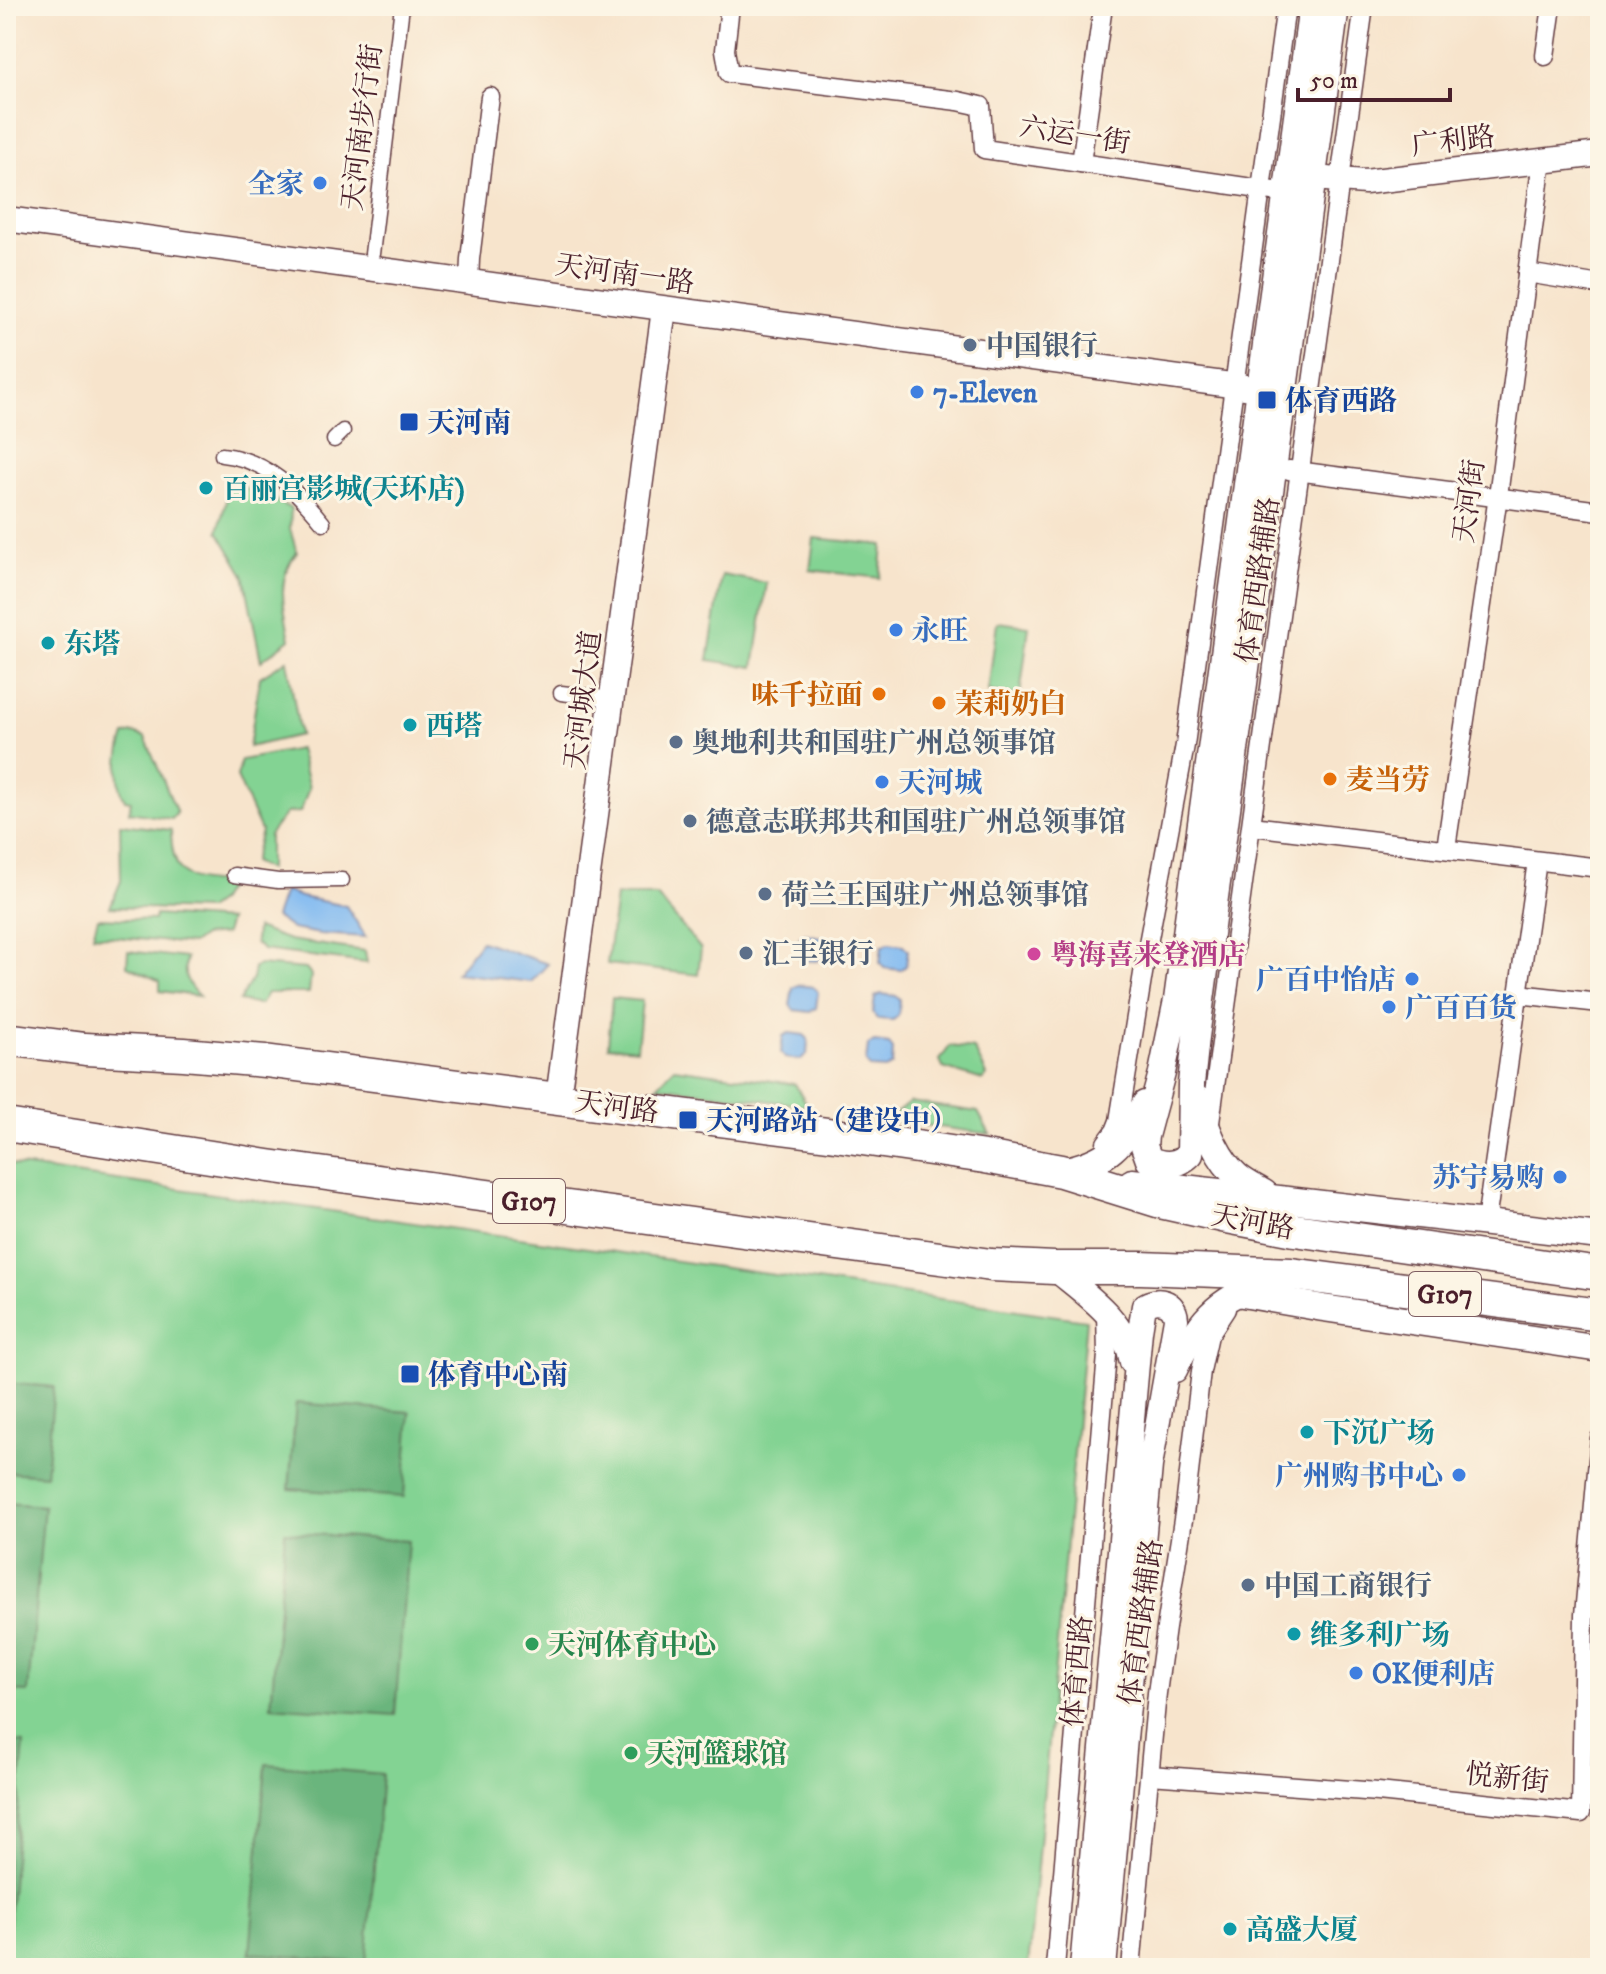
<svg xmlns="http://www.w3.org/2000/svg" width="1606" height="1974" font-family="'IM FELL DW Pica','Noto Serif SC',serif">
<rect width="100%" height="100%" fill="#fcf5e5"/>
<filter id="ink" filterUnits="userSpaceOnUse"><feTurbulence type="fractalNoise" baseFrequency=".0125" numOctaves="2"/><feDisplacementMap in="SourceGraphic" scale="16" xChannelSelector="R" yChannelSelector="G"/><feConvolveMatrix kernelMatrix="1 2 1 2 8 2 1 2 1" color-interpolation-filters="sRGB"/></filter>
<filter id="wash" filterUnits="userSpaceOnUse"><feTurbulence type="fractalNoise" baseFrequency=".006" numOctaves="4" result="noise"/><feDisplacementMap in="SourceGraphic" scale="32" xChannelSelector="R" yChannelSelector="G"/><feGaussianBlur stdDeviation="1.8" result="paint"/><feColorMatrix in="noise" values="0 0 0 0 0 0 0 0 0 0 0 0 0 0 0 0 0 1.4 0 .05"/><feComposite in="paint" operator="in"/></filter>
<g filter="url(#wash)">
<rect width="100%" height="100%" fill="#f7e4cc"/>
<!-- green -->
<g fill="#83d393" stroke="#66795f" stroke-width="2">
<path d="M 230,486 C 254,489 271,496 291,509 L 290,529 L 297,553 C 275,579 284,609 290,639 L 261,661 L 244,575 L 218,531 Z"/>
<polygon points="814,538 883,545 880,578 810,570"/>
<polygon points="722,575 767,583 754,667 708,660"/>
<polygon points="997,622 1029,626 1020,696 988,691"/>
<polygon points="287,660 300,735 249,747 260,677"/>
<path d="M 133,733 L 145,737 L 177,813 L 172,819 L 129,812 L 131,801 L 125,800 C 115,781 118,755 125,735 Z"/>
<polygon points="299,749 309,788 300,812 286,813 269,835 269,870 253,862 261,831 237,777 241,760"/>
<path d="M 120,824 L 171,830 C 172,877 187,883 230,882 L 218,902 L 207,910 L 110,907 L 121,881 Z"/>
<polygon points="616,896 657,896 701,949 698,975 607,964"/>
<polygon points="155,915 229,920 225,934 203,936 192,944 93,935 98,918 154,920"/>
<polygon points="256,928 289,940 365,951 367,963 263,950 255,943"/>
<path d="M 128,951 L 186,958 C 182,974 187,985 199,996 L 160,991 L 160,981 L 127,966 Z"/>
<polygon points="259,965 306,969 311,975 309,993 267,993 260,1005 239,1001 252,979 254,968"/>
<polygon points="612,998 642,1001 637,1049 608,1046"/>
<polygon points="950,1046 974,1049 987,1075 983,1080 943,1068 940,1060"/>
<polygon points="674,1068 795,1084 808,1106 657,1086"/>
<polygon points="910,1102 978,1112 990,1134 887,1120"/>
<polygon points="6,1164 1086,1320 1028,1968 6,1968"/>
</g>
<!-- forest -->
<g fill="#6ab57d" stroke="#5a6a54" stroke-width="2">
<polygon points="6,1383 54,1387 46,1475 6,1472"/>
<polygon points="296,1403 410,1412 404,1497 289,1489"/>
<polygon points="6,1503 44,1506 28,1692 6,1691"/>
<polygon points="285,1532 408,1541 395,1715 271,1706"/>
<polygon points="6,1742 24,1743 8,1930 6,1930"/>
<polygon points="266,1764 382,1774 366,1963 250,1953"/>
</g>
<!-- water -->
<g fill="#81baf1" stroke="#666c8e" stroke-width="2">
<polygon points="284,891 301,897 346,906 366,937 320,934 292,929 275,917"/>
<polygon points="805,934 820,937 824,941 822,957 817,961 801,960 797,954 799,938"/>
<polygon points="481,941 548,964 531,982 456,973"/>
<polygon points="888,943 903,945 908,950 906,966 900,970 884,968 880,963 882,946"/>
<polygon points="798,985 813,987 818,992 816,1008 810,1012 794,1010 790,1005 793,988"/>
<polygon points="881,994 896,996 900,1000 898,1016 893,1020 877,1019 873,1013 875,997"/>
<polygon points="789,1033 804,1035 808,1039 807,1055 801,1060 785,1058 781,1053 783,1036"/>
<polygon points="874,1042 889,1044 893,1049 892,1065 886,1069 870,1068 866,1062 868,1045"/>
</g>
</g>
<g filter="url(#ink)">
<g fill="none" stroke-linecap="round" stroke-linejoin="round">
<defs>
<g id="pedestrian">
<polyline points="372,254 402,6"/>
<polyline points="334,440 343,431"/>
<path d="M 222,455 C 266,459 297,491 323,523"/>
<polyline points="561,693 612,699"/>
<polyline points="234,875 278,881 342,880"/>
</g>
<g id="minor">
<polyline points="730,6 725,50 729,73 958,101 981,106 984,149 1273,191"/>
<polyline points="1545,56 1552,6"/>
<polyline points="1081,163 1103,6"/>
<polyline points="1527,273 1600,285"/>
<polyline points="469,282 470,259 490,97"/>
<polyline points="1289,470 1600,511"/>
<polyline points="1252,826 1600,868"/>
<polyline points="1446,848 1498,496 1542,160"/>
<polyline points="1147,949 1183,957"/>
<polyline points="1518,994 1600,1003"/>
<polyline points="1209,1130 1364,6"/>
<polyline points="1106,1143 1115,1131 1119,1121 1147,949 1185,745 1286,6"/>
<polyline points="1486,1222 1537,861"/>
<polyline points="1150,1775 1378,1792 1581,1813 1584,1615 1600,1438"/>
<polyline points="1055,1968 1107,1355 1106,1312"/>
<polyline points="1131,1968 1157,1693 1166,1628 1185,1507 1201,1371 1209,1335 1226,1309"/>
</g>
<g id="tertiary">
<polyline points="1313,178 1365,182 1600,154"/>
<polyline points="6,219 1260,389"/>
<polyline points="558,1098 664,309"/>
<path d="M 1054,1268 C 1085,1294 1125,1319 1132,1362"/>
<path d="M 1175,1370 C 1194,1330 1210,1302 1254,1287"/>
<path d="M 1082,1968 L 1140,1331 L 1144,1306 C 1157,1297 1175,1301 1176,1319 L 1150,1466 L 1104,1968"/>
</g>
<g id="secondary">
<path d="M 1312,6 L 1177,1000 L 1162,1073 L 1145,1136 L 1144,1146 L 1149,1160 C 1165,1166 1178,1166 1190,1154 L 1191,1084 L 1196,1037 L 1336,6"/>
<path d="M 1196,1098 C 1206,1125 1215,1157 1237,1176 C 1245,1183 1256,1188 1264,1193"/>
<path d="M 1061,1171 C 1109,1162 1122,1145 1145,1104"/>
<polyline points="1132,1182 1600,1236"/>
<polyline points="1237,1293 1323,1308 1600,1349"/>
</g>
<g id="trunk">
<polyline points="6,1039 85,1049 184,1054 265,1061 828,1134 985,1157 1061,1171 1164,1203 1222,1216 1295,1230 1600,1274"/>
<polyline points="6,1125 268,1166 991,1265 1054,1268 1141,1268 1291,1274 1600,1315"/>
</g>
</defs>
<!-- pedestrian casing -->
<use href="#pedestrian" stroke="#643d43" stroke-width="17"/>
<!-- minor casing -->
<use href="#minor" stroke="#643d43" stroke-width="21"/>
<!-- tertiary casing -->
<use href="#tertiary" stroke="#643d43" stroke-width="27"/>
<!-- secondary casing -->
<use href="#secondary" stroke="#643d43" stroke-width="29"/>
<!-- trunk casing -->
<use href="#trunk" stroke="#643d43" stroke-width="35"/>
<!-- pedestrian -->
<use href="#pedestrian" stroke="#fff" stroke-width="14"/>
<!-- minor -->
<use href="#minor" stroke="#fff" stroke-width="18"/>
<!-- tertiary -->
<use href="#tertiary" stroke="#fff" stroke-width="24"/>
<!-- secondary -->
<use href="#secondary" stroke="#fff" stroke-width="26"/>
<!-- trunk -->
<use href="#trunk" stroke="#fff" stroke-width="32"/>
</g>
</g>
<!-- markers -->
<g fill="#3f7fe0" stroke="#fcf5e5" stroke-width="3">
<circle cx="320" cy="183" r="8"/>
<circle cx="917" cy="392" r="8"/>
<circle cx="896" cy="630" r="8"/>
<circle cx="882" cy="782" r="8"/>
<circle cx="1412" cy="979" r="8"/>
<circle cx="1389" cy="1007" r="8"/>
<circle cx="1560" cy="1177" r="8"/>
<circle cx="1459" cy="1475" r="8"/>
<circle cx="1356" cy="1673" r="8"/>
</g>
<g fill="#5c6f8a" stroke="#fcf5e5" stroke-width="3">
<circle cx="970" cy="345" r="8"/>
<circle cx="676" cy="742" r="8"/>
<circle cx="690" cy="821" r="8"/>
<circle cx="765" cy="894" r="8"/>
<circle cx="746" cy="953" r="8"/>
<circle cx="1248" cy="1585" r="8"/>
</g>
<g fill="#1a4fb4" stroke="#fcf5e5" stroke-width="3">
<rect x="1257" y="390" width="20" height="20" rx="4"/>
<rect x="399" y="412" width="20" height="20" rx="4"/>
<rect x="678" y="1110" width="20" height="20" rx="4"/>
<rect x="400" y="1364" width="20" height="20" rx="4"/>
</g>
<g fill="#0f9aa8" stroke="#fcf5e5" stroke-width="3">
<circle cx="206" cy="488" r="8"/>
<circle cx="48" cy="643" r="8"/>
<circle cx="410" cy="725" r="8"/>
<circle cx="1307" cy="1432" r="8"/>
<circle cx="1294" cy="1634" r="8"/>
<circle cx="1230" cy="1929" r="8"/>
</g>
<g fill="#e8710a" stroke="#fcf5e5" stroke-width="3">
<circle cx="879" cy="694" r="8"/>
<circle cx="939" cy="703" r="8"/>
<circle cx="1330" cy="779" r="8"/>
</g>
<circle fill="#d1479c" stroke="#fcf5e5" stroke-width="3" cx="1034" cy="954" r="8"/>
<g fill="#2e9e5b" stroke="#fcf5e5" stroke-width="3">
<circle cx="532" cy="1644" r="8"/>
<circle cx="631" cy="1753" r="8"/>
</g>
<g text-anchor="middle" stroke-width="6" stroke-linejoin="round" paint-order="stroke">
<!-- shield labels -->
<g fill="#fcf5e5" stroke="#7f5f63" stroke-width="2">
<rect x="493" y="1179" width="72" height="44" rx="6"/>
<rect x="1409" y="1272" width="72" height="44" rx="6"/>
</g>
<g font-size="26" font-weight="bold" fill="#4a1f2b">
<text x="529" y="1210">G107</text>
<text x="1445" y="1303">G107</text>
</g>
<!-- street labels -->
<g font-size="28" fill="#4a1f2b" stroke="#fcf5e5">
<text transform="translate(361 127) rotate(-83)" y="10">天河南步行街</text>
<text transform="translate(1075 134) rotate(9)" y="10">六运一街</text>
<text transform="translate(1453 140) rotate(-7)" y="10">广利路</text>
<text transform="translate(625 273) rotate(8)" y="10">天河南一路</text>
<text transform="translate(1468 501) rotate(-82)" y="10">天河街</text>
<text transform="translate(1257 580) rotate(-82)" y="10">体育西路辅路</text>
<text transform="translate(582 700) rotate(-83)" y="10">天河城大道</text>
<text transform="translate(617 1106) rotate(8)" y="10">天河路</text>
<text transform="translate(1253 1221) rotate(10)" y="10">天河路</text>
<text transform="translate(1140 1622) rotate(-82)" y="10">体育西路辅路</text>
<text transform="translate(1076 1671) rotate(-85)" y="10">体育西路</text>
<text transform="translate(1507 1777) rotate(6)" y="10">悦新街</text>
</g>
<!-- shop labels -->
<g font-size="28" font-weight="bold" fill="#366cbe" stroke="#fcf5e5" text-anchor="start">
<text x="304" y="193" text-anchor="end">全家</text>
<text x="933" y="402">7-Eleven</text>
<text x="912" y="640">永旺</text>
<text x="898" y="792">天河城</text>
<text x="1396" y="989" text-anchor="end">广百中怡店</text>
<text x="1405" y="1017">广百百货</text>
<text x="1544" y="1187" text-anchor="end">苏宁易购</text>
<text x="1443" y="1485" text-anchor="end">广州购书中心</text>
<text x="1372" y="1683">OK便利店</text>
</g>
<!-- service labels -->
<g font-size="28" font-weight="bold" fill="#4e5e75" stroke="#fcf5e5" text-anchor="start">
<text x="986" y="355">中国银行</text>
<text x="692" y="752">奥地利共和国驻广州总领事馆</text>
<text x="706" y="831">德意志联邦共和国驻广州总领事馆</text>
<text x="781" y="904">荷兰王国驻广州总领事馆</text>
<text x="762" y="963">汇丰银行</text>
<text x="1264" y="1595">中国工商银行</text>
</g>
<!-- transit labels -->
<g font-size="28" font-weight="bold" fill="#164399" stroke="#fcf5e5" text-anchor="start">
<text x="1285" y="410">体育西路</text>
<text x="427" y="432">天河南</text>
<text x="706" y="1130">天河路站（建设中）</text>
<text x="428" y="1384">体育中心南</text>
</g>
<!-- culture labels -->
<g font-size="28" font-weight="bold" fill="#0d838f" stroke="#fcf5e5" text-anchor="start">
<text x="222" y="498">百丽宫影城(天环店)</text>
<text x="64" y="653">东塔</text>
<text x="426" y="735">西塔</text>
<text x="1323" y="1442">下沉广场</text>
<text x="1310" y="1644">维多利广场</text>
<text x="1246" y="1939">高盛大厦</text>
</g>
<!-- food labels -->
<g font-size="28" font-weight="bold" fill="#c56008" stroke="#fcf5e5" text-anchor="start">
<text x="863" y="704" text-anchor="end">味千拉面</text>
<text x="955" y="713">茉莉奶白</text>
<text x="1346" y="789">麦当劳</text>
</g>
<!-- hotel labels -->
<g font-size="28" font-weight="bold" fill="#b23c85" stroke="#fcf5e5" text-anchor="start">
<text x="1050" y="964">粤海喜来登酒店</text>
</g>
<!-- leisure labels -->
<g font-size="28" font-weight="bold" fill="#27864d" stroke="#fcf5e5" text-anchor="start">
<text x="548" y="1654">天河体育中心</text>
<text x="647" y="1763">天河篮球馆</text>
</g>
</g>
<!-- margin -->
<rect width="1606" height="1974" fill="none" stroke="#fcf5e5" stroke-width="32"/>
<!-- scale -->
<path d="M1298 88v12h152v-12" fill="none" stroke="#4a1f2b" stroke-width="4"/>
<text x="1310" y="88" font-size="24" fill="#4a1f2b" stroke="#fcf5e5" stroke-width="6" paint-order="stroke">50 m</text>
</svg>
